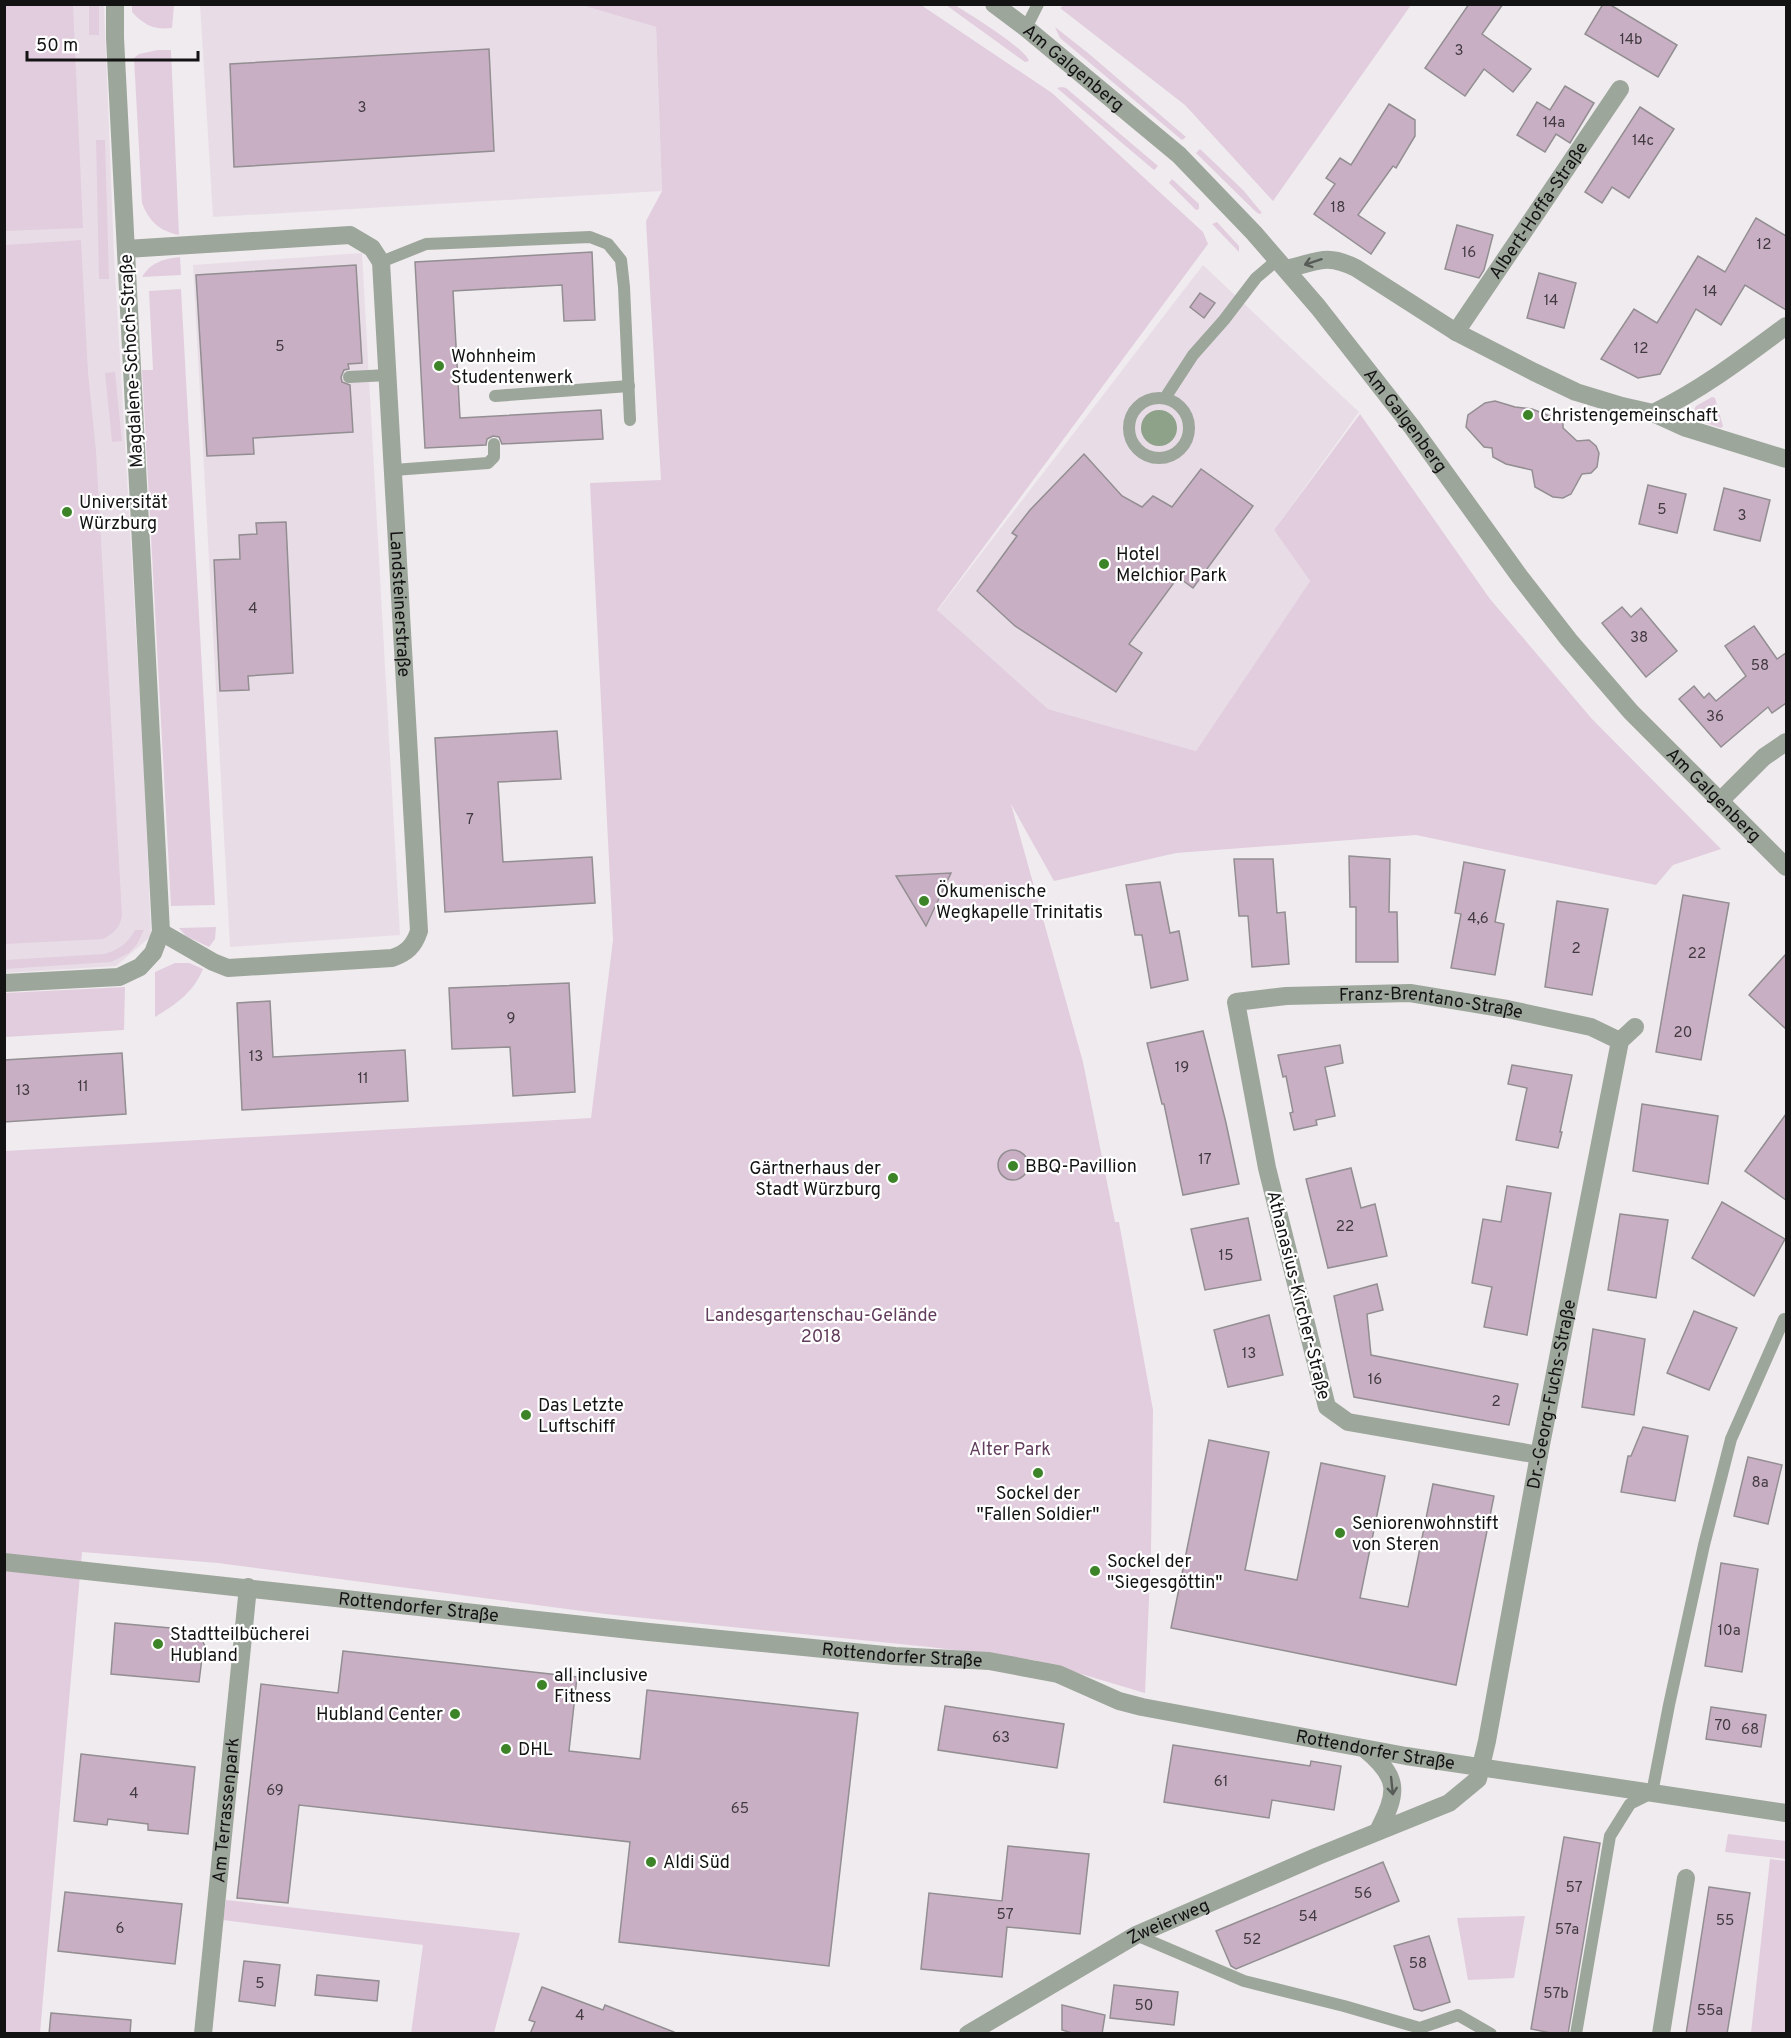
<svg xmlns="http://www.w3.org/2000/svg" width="1791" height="2038" font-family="Overpass,sans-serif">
<rect width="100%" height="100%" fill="#f0ebef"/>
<!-- built -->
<g fill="#e8dde6">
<polygon points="582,4 656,27 662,191 213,217 200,5"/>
<polygon points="5,5 104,5 114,254 144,771 151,936 116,966 5,973"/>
<polygon points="362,253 400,935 230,947 193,265"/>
<polygon points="1203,265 1359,412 1274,530 1310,581 1196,751 1048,709 937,611"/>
</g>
<!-- green -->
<g fill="#e2cdde">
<polygon points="4,5 73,5 83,228 5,231"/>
<rect x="89" y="5" width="10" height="30"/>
<path d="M 132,5 L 174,5 L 172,28 C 154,30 144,25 132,12 Z"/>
<polygon points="582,5 921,5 1052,93 1203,232 1208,244 937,610 1048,709 1196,751 1310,581 1274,530 1360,414 1490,599 1592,719 1721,849 1673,865 1656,885 1416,835 1176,853 1054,881 1011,804 1083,1062 1115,1222 1119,1222 1153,1410 1151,1552 1145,1693 1034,1660 930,1647 605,1614 218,1563 82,1552 40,2033 5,2034 5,1151 591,1118 613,940 590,483 661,480 646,221 662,191 656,27"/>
<path d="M 946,5 L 955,5 C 969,14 1025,48 1029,61 L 1025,62 Z"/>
<polygon points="1064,5 1411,4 1411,5 1273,201 1185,105 1060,8"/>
<polygon points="1055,27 1088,53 1186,137 1182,140 1060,38"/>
<path d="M 158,50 L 171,50 L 179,235 C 159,231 149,221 142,203 L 134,58 L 139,54 Z"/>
<polygon points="1062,87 1066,88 1158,166 1154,170 1057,88"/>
<polygon points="96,140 105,140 109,279 99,279"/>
<polygon points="1200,149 1243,190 1262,213 1259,214 1255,211 1196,153"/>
<polygon points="1172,179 1199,204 1199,209 1196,210 1169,183"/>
<polygon points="1217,222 1239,246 1239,252 1212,224"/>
<path d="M 81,240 L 88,372 L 96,451 L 122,915 C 120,928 114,933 103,939 L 5,944 L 5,245 Z"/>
<path d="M 180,257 L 181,275 L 142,277 C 151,262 164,259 180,257 Z"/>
<polygon points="181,289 215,905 171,906 142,370 153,370 149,291"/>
<polygon points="115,372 122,441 112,442 105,373"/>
<polygon points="1712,397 1715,398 1723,426 1721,428 1699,421 1693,412 1696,406"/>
<polygon points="216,927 215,939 209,947 186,936 179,928"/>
<path d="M 135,930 L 144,930 L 137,944 L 129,953 L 111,962 L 5,969 L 5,960 L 104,954 C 119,950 128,943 135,930 Z"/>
<path d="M 175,963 L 189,963 L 203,969 C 193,993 176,1004 155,1017 L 155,972 Z"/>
<polygon points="125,987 124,1030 5,1037 5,993"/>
<polygon points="1728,1834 1786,1841 1786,1859 1725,1852"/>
<polygon points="1770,1859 1786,1861 1786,2033 1751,2033"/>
<polygon points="226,1900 520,1933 494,2033 411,2034 423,1945 223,1920"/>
<polygon points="1525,1916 1514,1978 1468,1980 1457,1918"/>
</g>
<!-- water -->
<circle fill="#8ea189" cx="1159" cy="428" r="18"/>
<!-- building -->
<g fill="#c9afc4" stroke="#928e91" stroke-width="1.5">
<polygon points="1469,4 1503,4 1482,34 1531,69 1513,92 1484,69 1465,96 1425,68"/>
<polygon points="1603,4 1609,4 1677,45 1658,77 1585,34"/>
<polygon points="489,49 494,151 234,167 230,64"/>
<polygon points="1565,86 1594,103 1570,143 1556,134 1545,152 1517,135 1537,102 1550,110"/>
<polygon points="1389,104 1415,120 1415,136 1396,168 1393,166 1358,215 1385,233 1371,254 1314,214 1335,184 1326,178 1340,158 1351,165"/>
<polygon points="1640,107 1674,129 1629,198 1612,187 1602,203 1585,192"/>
<polygon points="1756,218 1786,236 1786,310 1745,285 1721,325 1696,309 1660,374 1638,378 1601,359 1634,309 1657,323 1698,256 1725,272"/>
<polygon points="1457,225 1493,235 1484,270 1479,278 1445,269"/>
<polygon points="592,252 595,320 564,321 562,285 453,291 460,418 601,410 603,439 502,444 499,437 493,436 487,439 486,445 425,448 415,262"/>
<polygon points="356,265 362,363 348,364 349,369 344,370 341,377 342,382 350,385 353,432 253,438 254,454 207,456 196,275"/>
<polygon points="1539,273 1576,283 1564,328 1527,318"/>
<polygon points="1200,293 1215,303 1204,318 1190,307"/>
<polygon points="1495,401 1515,407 1532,409 1563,421 1563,428 1577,441 1589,440 1596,446 1599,453 1597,467 1591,473 1582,474 1571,494 1563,498 1553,497 1535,487 1532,470 1506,464 1493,457 1492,448 1484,447 1466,427 1468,415 1485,403"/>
<polygon points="1084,454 1122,496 1142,507 1153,496 1172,507 1201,469 1253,506 1193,588 1178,577 1129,644 1142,653 1116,692 1015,626 977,591 1017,536 1012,533 1030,510"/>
<polygon points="1648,485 1686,494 1677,533 1639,524"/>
<polygon points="1724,488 1770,500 1760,541 1714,530"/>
<polygon points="286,522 293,673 248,676 249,690 220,691 214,560 240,559 239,535 257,534 256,523"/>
<polygon points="1622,607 1631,617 1641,608 1677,651 1646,677 1602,623"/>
<polygon points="1754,626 1777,659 1786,653 1786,703 1772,713 1768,707 1721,747 1679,699 1694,686 1704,698 1709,693 1716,701 1746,676 1725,646"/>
<polygon points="557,731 561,779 498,782 503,862 592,857 595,903 445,912 435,738"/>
<polygon points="1349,856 1390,859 1389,912 1397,912 1398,962 1356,962 1356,907 1350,907"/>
<polygon points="1234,859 1273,859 1277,913 1285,912 1289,964 1252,967 1248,916 1239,916"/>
<polygon points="1464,862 1505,870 1495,922 1504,924 1495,975 1451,968 1461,914 1455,913"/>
<polygon points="951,873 926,926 896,876"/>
<polygon points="1160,882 1170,933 1179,931 1188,980 1151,988 1142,935 1135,935 1126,885"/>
<polygon points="1683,895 1729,903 1701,1060 1656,1052"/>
<polygon points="1557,901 1608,909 1592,995 1545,987"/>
<polygon points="1786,954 1786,1029 1749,995"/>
<polygon points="569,983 575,1092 513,1096 510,1047 452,1049 449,988"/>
<polygon points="270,1001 273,1057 405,1050 408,1101 242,1110 237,1003"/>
<polygon points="1203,1031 1226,1123 1239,1184 1183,1195 1164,1104 1162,1104 1147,1043"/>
<polygon points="1340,1045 1343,1063 1325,1067 1335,1116 1316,1120 1317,1125 1294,1130 1290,1113 1293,1112 1286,1076 1283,1077 1278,1055"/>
<polygon points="122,1053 126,1114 4,1122 4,1060"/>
<polygon points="1512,1065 1572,1075 1560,1132 1562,1132 1558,1148 1516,1140 1527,1088 1508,1084"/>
<polygon points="1642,1104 1718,1116 1708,1184 1633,1171"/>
<polygon points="1786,1114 1786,1200 1745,1171"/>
<circle cx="1013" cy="1165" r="15"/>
<polygon points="1351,1168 1361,1208 1375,1204 1387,1256 1328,1268 1306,1179"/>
<polygon points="1507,1186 1551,1193 1527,1335 1484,1327 1492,1287 1472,1283 1483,1219 1501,1222"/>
<polygon points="1722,1202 1785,1239 1754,1296 1692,1258"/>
<polygon points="1620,1214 1668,1220 1656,1298 1608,1290"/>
<polygon points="1248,1218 1261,1280 1205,1290 1191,1229"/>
<polygon points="1377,1284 1383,1310 1367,1314 1371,1355 1518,1384 1509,1425 1354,1397 1334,1296"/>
<polygon points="1694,1311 1737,1328 1709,1390 1667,1373"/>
<polygon points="1269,1315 1283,1375 1228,1387 1214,1330"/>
<polygon points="1593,1329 1645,1339 1634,1415 1582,1407"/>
<polygon points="1643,1427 1688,1436 1675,1501 1621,1492 1628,1456 1631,1456"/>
<polygon points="1209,1440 1269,1452 1245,1570 1297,1580 1321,1463 1385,1476 1360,1598 1408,1607 1433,1484 1494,1496 1456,1685 1171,1628"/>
<polygon points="1748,1457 1782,1465 1768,1524 1734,1516"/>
<polygon points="1721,1563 1758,1569 1742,1672 1705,1666"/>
<polygon points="115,1623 204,1631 203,1642 208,1652 202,1658 199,1682 111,1674"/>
<polygon points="343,1651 577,1677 569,1751 640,1759 647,1690 858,1713 829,1966 619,1942 630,1842 299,1805 288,1903 237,1898 261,1684 338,1693"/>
<polygon points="945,1706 1064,1724 1057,1768 938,1750"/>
<polygon points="1711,1707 1766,1715 1761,1747 1706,1739"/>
<polygon points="1173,1745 1310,1766 1311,1761 1341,1766 1334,1810 1272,1800 1269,1818 1164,1802"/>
<polygon points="81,1754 195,1767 188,1834 148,1830 148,1824 108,1819 107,1825 74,1821"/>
<polygon points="1564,1837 1600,1843 1568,2034 1556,2034 1531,2029"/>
<polygon points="1008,1846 1089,1854 1080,1934 1007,1927 1002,1977 921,1969 929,1893 1002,1901"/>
<polygon points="1383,1862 1399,1901 1236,1969 1231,1966 1216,1931"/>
<polygon points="1709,1887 1750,1893 1727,2034 1686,2034"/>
<polygon points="65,1892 182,1904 175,1964 58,1951"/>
<polygon points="1429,1936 1450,2002 1422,2011 1414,2009 1394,1946"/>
<polygon points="244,1961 280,1965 275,2006 239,2001"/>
<polygon points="317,1975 379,1981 377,2001 315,1995"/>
<polygon points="1114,1985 1178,1992 1174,2025 1110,2018"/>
<polygon points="542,1987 603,2010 605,2005 674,2032 674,2034 530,2034 535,2022 529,2020"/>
<polygon points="1062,2005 1105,2015 1102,2034 1075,2034 1062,2030"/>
<polygon points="51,2013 131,2020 130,2034 49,2034"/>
</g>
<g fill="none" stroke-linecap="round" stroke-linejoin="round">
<!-- service -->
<g stroke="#9da69b" stroke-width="12">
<polyline points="1026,28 1038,4"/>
<polyline points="381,262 426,244 590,237 608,244 621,260 624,287 630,420"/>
<polyline points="349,377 388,375"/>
<polyline points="495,396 629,386"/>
<circle cx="1159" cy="428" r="30"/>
<polyline points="1165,398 1193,355 1224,320 1256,278 1277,260"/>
<polyline points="394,470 488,463 494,457 494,444"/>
<polyline points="1136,1935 1244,1981 1344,2006 1420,2028 1458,2015 1491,2034"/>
<polyline points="1576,2034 1610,1836 1630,1804 1652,1793 1669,1705 1704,1545 1731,1439 1784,1319"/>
</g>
<!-- minor -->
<g stroke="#9da69b" stroke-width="18">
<path id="s1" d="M 126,249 L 350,235 L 372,248 L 381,262 L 419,931 C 414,946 407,953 392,958 L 228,968 L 213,962 L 161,932"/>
<path d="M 1286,269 C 1318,262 1325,253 1356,268 L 1456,332 L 1534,372 L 1576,392 L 1622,406 L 1653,413 L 1686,428 L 1786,459"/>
<path id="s2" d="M 1456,332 L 1620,89"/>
<path d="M 1653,413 C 1701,390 1743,358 1786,326"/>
<polyline points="1721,800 1764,757 1786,742"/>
<polyline points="4,983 119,977 140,967 153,953 161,932 115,38 115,4"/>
<path id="s3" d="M 1539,1455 L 1348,1422 L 1327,1407 L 1267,1168 L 1236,1002 L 1286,996 L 1410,993 L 1507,1009 L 1591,1027 L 1620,1041"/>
<path id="s4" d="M 4,1562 L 649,1632 L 895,1656 L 989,1661 L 1058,1674 L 1119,1701 L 1142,1707 L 1406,1756 L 1786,1813"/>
<path d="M 1365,1749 C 1400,1778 1398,1792 1378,1831"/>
<path id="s5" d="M 203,2034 L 248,1587"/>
<path id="s6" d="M 968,2034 L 1136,1935 L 1318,1856 L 1449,1803 L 1478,1779 L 1487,1741 L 1539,1455 L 1620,1041 L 1635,1027"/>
<polyline points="1661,2034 1686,1878"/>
</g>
<!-- tertiary -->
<path stroke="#9da69b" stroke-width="18" id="s7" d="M 994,4 L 1026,28 L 1179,155 L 1254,233 L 1318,307 L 1412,427 L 1520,577 L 1569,640 L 1631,712 L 1786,867"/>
</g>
<!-- one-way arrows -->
<defs><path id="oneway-shaft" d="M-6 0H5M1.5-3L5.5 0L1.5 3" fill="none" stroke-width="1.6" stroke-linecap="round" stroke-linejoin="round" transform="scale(1.5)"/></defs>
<g stroke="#585c58">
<use href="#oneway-shaft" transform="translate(1313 262) rotate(162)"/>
<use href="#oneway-shaft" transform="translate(1392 1786) rotate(84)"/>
</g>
<!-- markers -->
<g fill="#3d8327" stroke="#fff" stroke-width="2">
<circle cx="439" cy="366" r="6"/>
<circle cx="1528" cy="415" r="6"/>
<circle cx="67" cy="512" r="6"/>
<circle cx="1104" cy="564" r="6"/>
<circle cx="924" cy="901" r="6"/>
<circle cx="1013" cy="1166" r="6"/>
<circle cx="893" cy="1178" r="6"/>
<circle cx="526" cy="1415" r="6"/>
<circle cx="1038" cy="1473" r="6"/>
<circle cx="1340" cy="1533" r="6"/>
<circle cx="1095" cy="1571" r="6"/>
<circle cx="158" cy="1644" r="6"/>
<circle cx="542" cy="1685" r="6"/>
<circle cx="455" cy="1714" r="6"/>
<circle cx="506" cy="1749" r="6"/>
<circle cx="651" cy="1862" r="6"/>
</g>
<g text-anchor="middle" stroke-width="4.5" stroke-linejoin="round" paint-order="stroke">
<!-- number labels -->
<g font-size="15" fill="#413a40">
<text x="1631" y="44">14b</text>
<text x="1459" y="55">3</text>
<text x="362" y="112">3</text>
<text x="1554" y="127">14a</text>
<text x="1643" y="145">14c</text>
<text x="1338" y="212">18</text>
<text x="1764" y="249">12</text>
<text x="1469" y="257">16</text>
<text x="1710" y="296">14</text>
<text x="1551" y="305">14</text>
<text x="280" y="351">5</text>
<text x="1641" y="353">12</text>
<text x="1662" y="514">5</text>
<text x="1742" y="520">3</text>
<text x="253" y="613">4</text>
<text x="1639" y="642">38</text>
<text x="1760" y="670">58</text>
<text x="1715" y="721">36</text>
<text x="470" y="824">7</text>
<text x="1478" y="923">4,6</text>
<text x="1576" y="953">2</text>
<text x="1697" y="958">22</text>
<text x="511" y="1023">9</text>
<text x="1683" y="1037">20</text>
<text x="256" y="1061">13</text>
<text x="1182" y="1072">19</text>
<text x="363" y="1083">11</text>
<text x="83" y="1091">11</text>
<text x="23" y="1095">13</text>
<text x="1205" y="1164">17</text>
<text x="1345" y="1231">22</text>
<text x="1226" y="1260">15</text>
<text x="1249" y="1358">13</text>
<text x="1375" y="1384">16</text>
<text x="1496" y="1406">2</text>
<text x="1760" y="1487">8a</text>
<text x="1729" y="1635">10a</text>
<text x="1723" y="1730">70</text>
<text x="1750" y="1734">68</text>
<text x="1001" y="1742">63</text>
<text x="1221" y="1786">61</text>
<text x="275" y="1795">69</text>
<text x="134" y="1798">4</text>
<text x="740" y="1813">65</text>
<text x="1574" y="1892">57</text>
<text x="1363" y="1898">56</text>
<text x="1005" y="1919">57</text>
<text x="1308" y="1921">54</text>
<text x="1725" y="1925">55</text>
<text x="120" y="1933">6</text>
<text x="1567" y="1934">57a</text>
<text x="1252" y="1944">52</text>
<text x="1418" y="1968">58</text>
<text x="260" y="1988">5</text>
<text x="1556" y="1998">57b</text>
<text x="1144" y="2010">50</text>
<text x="1710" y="2015">55a</text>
<text x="580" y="2020">4</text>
</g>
<!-- street labels -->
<g font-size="18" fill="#141314" stroke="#fff">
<text dy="6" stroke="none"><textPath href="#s7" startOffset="102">Am Galgenberg</textPath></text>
<text dy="6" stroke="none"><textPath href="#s2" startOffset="147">Albert-Hoffa-Straße</textPath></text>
<text transform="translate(131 361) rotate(-93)" y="6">Magdalene-Schoch-Straße</text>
<text dy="6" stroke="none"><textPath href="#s7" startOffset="588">Am Galgenberg</textPath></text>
<text dy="6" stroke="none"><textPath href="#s1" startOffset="609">Landsteinerstraße</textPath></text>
<text dy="6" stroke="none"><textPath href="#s7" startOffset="1074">Am Galgenberg</textPath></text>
<text dy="6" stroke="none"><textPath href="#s3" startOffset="831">Franz-Brentano-Straße</textPath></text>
<text transform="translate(1299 1295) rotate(76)" y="6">Athanasius-Kircher-Straße</text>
<text dy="6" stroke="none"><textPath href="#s6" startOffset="964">Dr.-Georg-Fuchs-Straße</textPath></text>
<text dy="6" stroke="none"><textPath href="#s4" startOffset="417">Rottendorfer Straße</textPath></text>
<text dy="6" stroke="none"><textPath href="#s4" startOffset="903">Rottendorfer Straße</textPath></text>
<text dy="6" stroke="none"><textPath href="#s4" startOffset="1388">Rottendorfer Straße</textPath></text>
<text dy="6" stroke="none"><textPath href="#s5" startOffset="225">Am Terrassenpark</textPath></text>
<text dy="6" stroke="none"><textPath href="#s6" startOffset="230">Zweierweg</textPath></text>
</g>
<!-- poi labels -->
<g font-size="18" fill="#141314" stroke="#fff" text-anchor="start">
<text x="451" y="362">Wohnheim<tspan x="451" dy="21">Studentenwerk</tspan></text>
<text x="1540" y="421">Christengemeinschaft</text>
<text x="79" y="508">Universität<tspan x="79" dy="21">Würzburg</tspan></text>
<text x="1116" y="560">Hotel<tspan x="1116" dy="21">Melchior Park</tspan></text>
<text x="936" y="897">Ökumenische<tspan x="936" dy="21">Wegkapelle Trinitatis</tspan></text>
<text x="1025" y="1172">BBQ-Pavillion</text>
<text x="881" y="1174" text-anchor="end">Gärtnerhaus der<tspan x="881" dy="21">Stadt Würzburg</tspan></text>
<text x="538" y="1411">Das Letzte<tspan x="538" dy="21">Luftschiff</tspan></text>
<text x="1038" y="1499" text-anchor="middle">Sockel der<tspan x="1038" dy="21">"Fallen Soldier"</tspan></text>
<text x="1352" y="1529">Seniorenwohnstift<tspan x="1352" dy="21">von Steren</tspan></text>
<text x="1107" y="1567">Sockel der<tspan x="1107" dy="21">"Siegesgöttin"</tspan></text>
<text x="170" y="1640">Stadtteilbücherei<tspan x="170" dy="21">Hubland</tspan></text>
<text x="554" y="1681">all inclusive<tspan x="554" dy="21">Fitness</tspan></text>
<text x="443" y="1720" text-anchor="end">Hubland Center</text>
<text x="518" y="1755">DHL</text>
<text x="663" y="1868">Aldi Süd</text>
</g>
<!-- park labels -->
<g font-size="18" fill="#633d5d" stroke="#fff">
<text x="821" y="1321">Landesgartenschau-Gelände<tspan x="821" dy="21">2018</tspan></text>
<text x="1010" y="1455">Alter Park</text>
</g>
</g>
<!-- border -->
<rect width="1791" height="2038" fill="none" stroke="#141314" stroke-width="12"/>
<!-- scale -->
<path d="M27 51v9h171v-9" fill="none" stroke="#141314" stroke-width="3"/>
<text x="36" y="51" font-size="18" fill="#141314" stroke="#ffffff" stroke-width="4.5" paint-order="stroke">50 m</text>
</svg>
